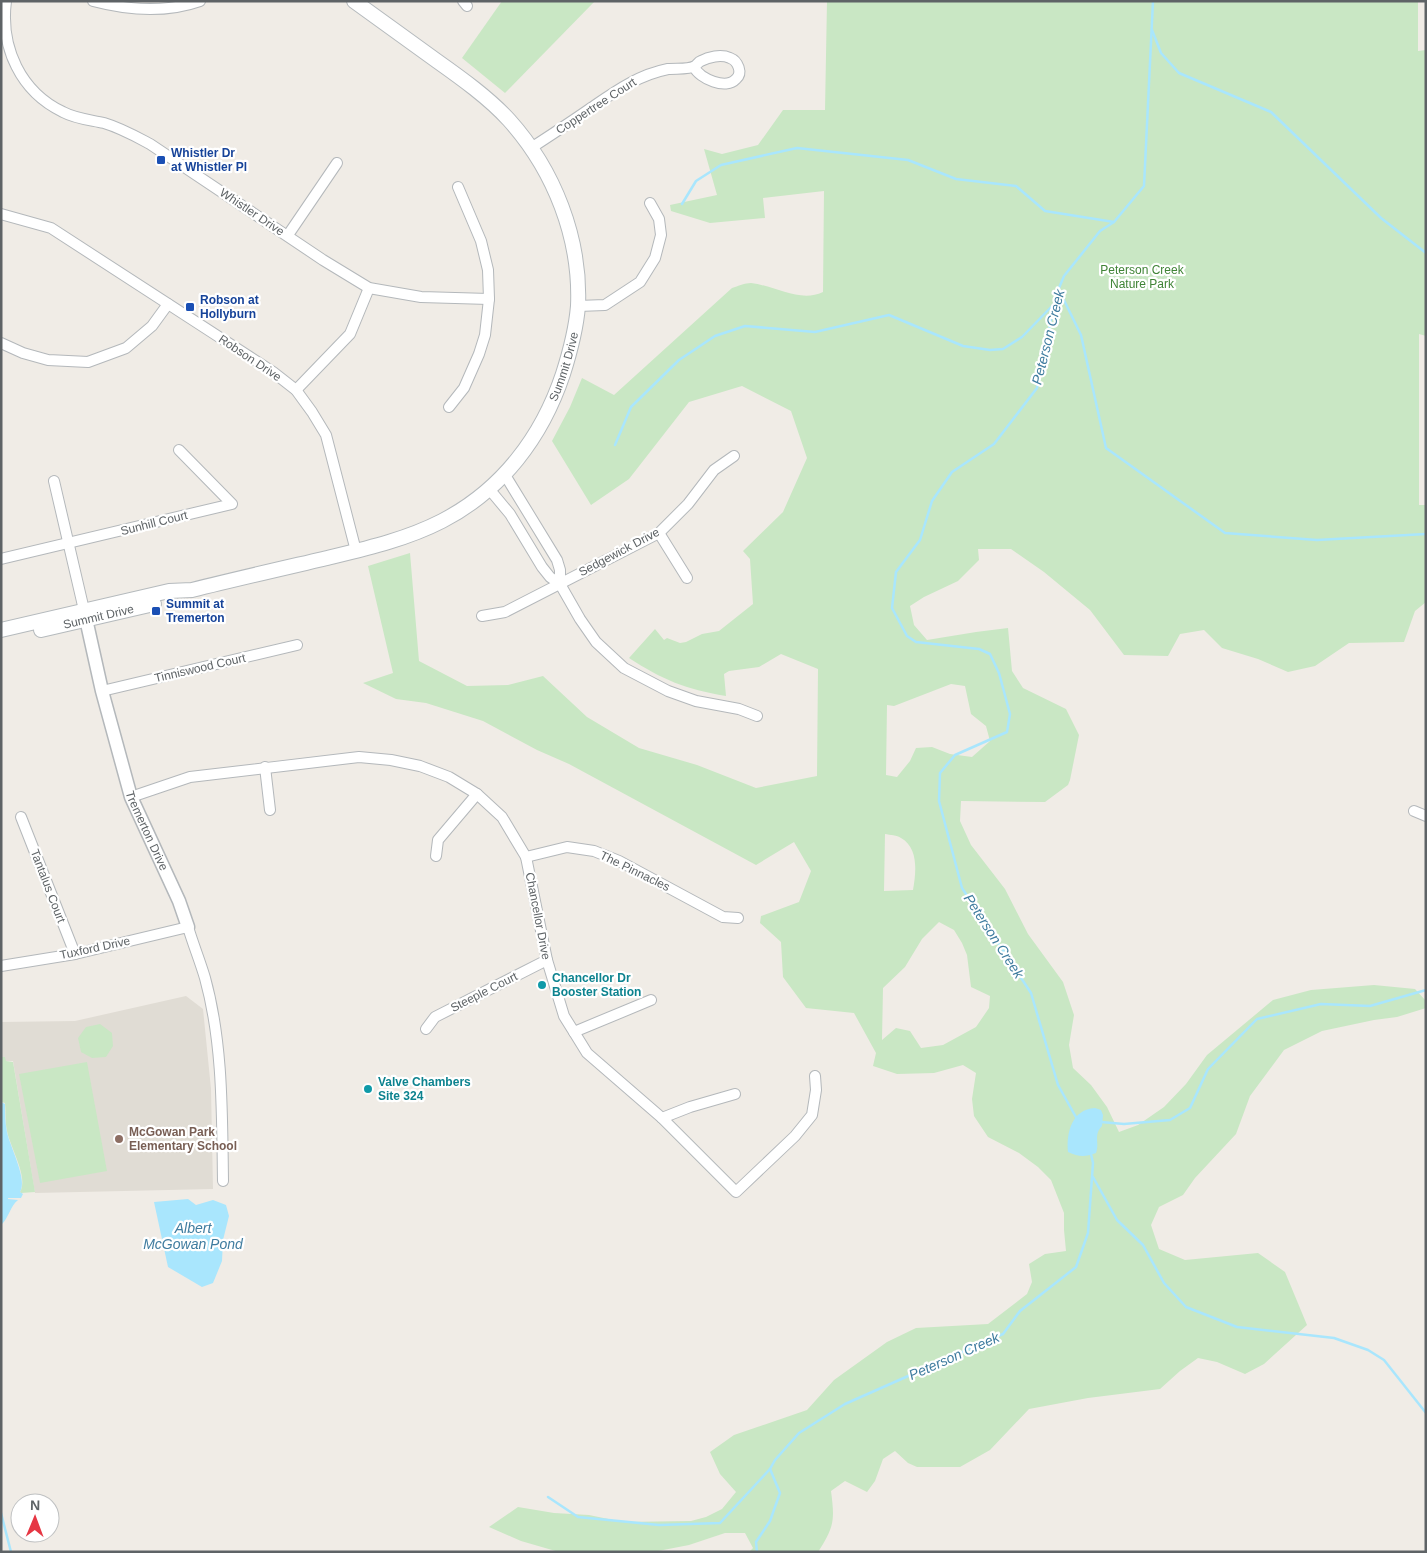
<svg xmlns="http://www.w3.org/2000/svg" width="1427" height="1553" font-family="Arial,sans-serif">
<rect width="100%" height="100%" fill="#f0ece6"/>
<!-- education -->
<polygon fill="#e0dcd4" points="186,996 203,1009 211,1089 213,1189 35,1193 13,1061 1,1061 1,1022 75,1021"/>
<!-- green -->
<g fill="#c9e7c4" fill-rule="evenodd">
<polygon points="502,1 595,1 505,93 462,58"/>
<path d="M 827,1 L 1418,1 L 1418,51 L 1426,50 L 1426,336 L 1419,334 L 1419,505 L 1426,505 L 1426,602 L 1415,611 L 1404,642 L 1349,643 L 1315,666 L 1288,672 L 1258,659 L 1222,648 L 1204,630 L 1180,634 L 1168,656 L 1124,655 L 1090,610 L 1044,572 L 1011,549 L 978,549 L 979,560 L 958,581 L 924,597 L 910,606 L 914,625 L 927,640 L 976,632 L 1008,628 L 1012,671 L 1023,688 L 1066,709 L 1079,735 L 1070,780 L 1068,785 L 1045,802 L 961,801 L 960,821 L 971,845 L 1005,889 L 1028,934 L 1063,982 L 1074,1015 L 1069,1045 L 1073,1068 L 1091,1085 L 1107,1107 L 1119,1132 L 1138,1125 L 1164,1107 L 1186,1084 L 1207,1055 L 1273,1000 L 1311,990 L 1374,985 L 1415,989 L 1426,1001 L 1426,1008 L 1397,1017 L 1374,1020 L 1322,1031 L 1284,1050 L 1250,1096 L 1236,1134 L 1195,1178 L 1183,1195 L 1159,1207 L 1151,1225 L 1159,1249 L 1185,1260 L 1258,1253 L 1285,1272 L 1307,1325 L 1264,1364 L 1245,1374 L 1217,1362 L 1198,1358 L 1180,1371 L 1160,1389 L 1088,1398 L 1029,1409 L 990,1450 L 960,1467 L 917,1467 L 908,1463 L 895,1451 L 883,1459 L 875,1481 L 867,1492 L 845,1481 L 831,1491 C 835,1521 834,1527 818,1552 L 749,1552 L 753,1548 L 745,1533 L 725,1533 L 689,1545 L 653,1552 L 559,1552 L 521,1541 L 489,1527 L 518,1507 L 554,1513 L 589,1515 L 623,1522 L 691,1521 L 706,1517 L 722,1509 L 736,1492 L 720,1474 L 710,1452 L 734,1435 L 807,1410 L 834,1380 L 887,1342 L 916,1328 L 988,1324 L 1027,1294 L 1032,1282 L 1029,1264 L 1045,1254 L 1066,1251 L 1064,1230 L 1064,1213 L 1051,1180 L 1038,1167 L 1019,1153 L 988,1137 L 974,1116 L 972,1099 L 976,1073 L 963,1065 L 934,1073 L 897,1074 L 873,1066 L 876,1053 L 854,1013 L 806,1008 L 783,977 L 781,942 L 760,923 L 761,916 L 799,902 L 811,871 L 794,842 L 756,865 L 569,764 L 537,750 L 483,721 L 426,703 L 396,699 L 363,683 L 393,673 L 368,566 L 410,553 L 419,661 L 467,686 L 508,685 L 543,676 L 587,717 L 639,748 L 697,765 L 756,788 L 817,776 L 818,669 L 781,654 L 759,667 L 729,671 L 724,674 L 726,696 C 685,689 663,680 629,658 L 655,629 L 664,640 L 667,638 L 680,643 L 686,642 L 702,634 L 719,631 L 753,604 L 750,559 L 743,551 L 783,512 L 807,458 L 791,411 L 742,386 L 689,402 L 629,479 L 591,505 L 552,441 L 570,407 L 582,378 L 614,395 L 732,288 C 738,286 745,283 751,283 C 776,286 800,303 823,292 L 824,191 L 763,198 L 765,218 L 710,223 L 671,211 L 670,205 L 717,195 L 704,149 L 722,154 L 758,145 L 783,110 L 825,110 ZM 951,684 L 965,686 L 971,714 L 986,726 L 990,741 L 972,757 L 950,754 L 932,747 L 916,748 L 910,761 L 897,777 L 886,775 L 887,705 L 894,706 ZM 885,834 C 890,835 897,835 901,838 C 919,848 916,873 913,890 L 884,891 ZM 939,922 L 954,930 L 962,943 L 967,955 L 971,987 L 990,996 L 989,1008 L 976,1027 L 943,1045 L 921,1048 L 910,1031 L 896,1028 L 882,1040 L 883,988 L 905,967 L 922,939 Z"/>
<polygon points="100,1024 112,1033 113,1046 106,1057 92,1058 81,1052 78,1038 86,1027"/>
<path d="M 1,1057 L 5,1057 L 6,1061 L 13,1062 L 35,1192 L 21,1193 L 20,1192 C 29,1178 10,1147 7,1131 C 5,1122 6,1112 5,1103 L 1,1102 Z"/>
<polygon points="87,1062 107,1171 40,1183 19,1074"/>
</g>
<!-- water -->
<g fill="#a9e6fd">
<path d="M 1,1102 L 5,1104 C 5,1113 5,1123 7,1132 C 10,1147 28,1180 20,1192 L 23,1194 L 21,1198 L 8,1198 L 8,1199 L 18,1200 C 10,1206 9,1218 1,1225 Z"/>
<path d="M 1095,1108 L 1101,1110 L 1103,1115 L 1102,1126 C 1093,1135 1100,1143 1096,1153 C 1085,1157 1079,1157 1068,1152 C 1066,1133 1072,1109 1095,1108 Z"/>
<polygon points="188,1199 196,1205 213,1200 226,1205 229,1216 223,1240 222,1261 213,1283 202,1287 168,1267 154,1202"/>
</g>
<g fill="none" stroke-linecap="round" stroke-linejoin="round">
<!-- stream -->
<g stroke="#a9e6fd" stroke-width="2.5">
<polyline points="1152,30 1161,53 1179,73 1271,112 1381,218 1426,253"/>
<polyline points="682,204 696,181 721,165 797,148 908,160 956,179 1016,186 1045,211 1114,222"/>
<polyline points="1059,290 1081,335 1106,448 1225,533 1317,540 1426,534"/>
<polyline points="615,445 631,407 679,360 715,336 745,326 815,332 889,315 963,346 990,350 1003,349 1022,337 1056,302"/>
<polyline points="1077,1119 1058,1085 1031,993 962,888 939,801 940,773 955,755 1007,732 1010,714 999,673 990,654 979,649 916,642 907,636 892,608 896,572 920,540 932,501 952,472 994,444 1037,388 1056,295 1064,276 1100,231 1114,222 1144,186 1153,1"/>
<polyline points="1101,1122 1124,1124 1170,1120 1190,1108 1208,1069 1257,1019 1321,1004 1370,1006 1426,990"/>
<polyline points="1093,1177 1117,1220 1143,1245 1164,1283 1186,1307 1237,1327 1334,1338 1368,1350 1384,1360 1426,1413"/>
<polyline points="548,1497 578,1517 659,1525 720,1523 770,1469 775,1460 799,1433 845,1404 1003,1334 1020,1311 1076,1267 1088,1233 1093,1163 1091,1154"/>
<polyline points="1,1513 11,1552"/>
<polyline points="757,1552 756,1542 770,1521 780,1493 770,1469"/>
</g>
<defs>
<g id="minor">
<path d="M 6,1 C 0,48 21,92 63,112 C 76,119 91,120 104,123 C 121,128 135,136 150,144 L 323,260 L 369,288 L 421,297 L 489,299"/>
<path d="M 93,1 C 127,10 166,13 200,1"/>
<polyline points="463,1 467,6"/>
<path d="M 531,148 C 551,135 571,122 591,108 C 616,91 638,75 668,69 C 676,68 688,70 695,66 C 697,65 698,62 701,61 C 708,57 721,54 730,58 C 738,61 743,73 736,79 C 726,90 700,79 694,67"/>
<polyline points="1,214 51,228 273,372 296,390 312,412 326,435 356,551"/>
<polyline points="288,235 337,163"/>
<polyline points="578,306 605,305 640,282 655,258 661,235 659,219 650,203"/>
<polyline points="1,343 23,353 48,360 88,362 126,348 152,326 168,304"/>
<polyline points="296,390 350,334 369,288"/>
<polyline points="449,407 464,388 479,354 485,335 489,299 488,270 481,241 458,187"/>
<polyline points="505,475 557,560 560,570 560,584"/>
<polyline points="54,481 84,610"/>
<polyline points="490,490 510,514 542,567 550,577 560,584 580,619 596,642 624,668 668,691 696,701 739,709 757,716"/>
<polyline points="659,533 687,578"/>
<polyline points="1,559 232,504 179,450"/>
<polyline points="482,616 505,612 659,533 688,504 714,470 734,456"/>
<polyline points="102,691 297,645"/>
<polyline points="265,767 270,810"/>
<polyline points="131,797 190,777 359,757 391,760 420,766 449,777 477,794 502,817 526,857 547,960 564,1016 574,1032 587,1053 662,1118 736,1192 795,1136 812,1115 816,1090 815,1076"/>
<polyline points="1414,811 1426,816"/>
<polyline points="21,817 75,954"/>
<polyline points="436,856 438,840 477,794"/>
<polyline points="526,857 567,847 594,851 619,861 723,917 738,918"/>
<path d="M 1,966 L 75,954 L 188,927 C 193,944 200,961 205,978 C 223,1043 222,1113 223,1181"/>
<polyline points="426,1029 435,1017 547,960"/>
<polyline points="574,1032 651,1000"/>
<polyline points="662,1118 690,1107 735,1094"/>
</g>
<g id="tertiary">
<path id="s1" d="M 84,610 L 102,691 L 131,797 L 179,901 L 188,927"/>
</g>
<g id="secondary">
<path id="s2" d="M 1,630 L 169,591 L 192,590 C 236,579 280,569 323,559 C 364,549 405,540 442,521 C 502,490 542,437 563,374 C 570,352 576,330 578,306 C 581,238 554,170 509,120 C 489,98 461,78 437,61 C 409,41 382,21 354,1"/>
<path id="s3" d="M 41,630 L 154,604"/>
</g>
</defs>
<!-- minor casing -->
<use href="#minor" stroke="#b4b8bb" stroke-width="12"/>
<!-- tertiary casing -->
<use href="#tertiary" stroke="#b4b8bb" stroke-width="15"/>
<!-- secondary casing -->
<use href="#secondary" stroke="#b5babd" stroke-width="16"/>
<!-- minor -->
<use href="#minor" stroke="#fff" stroke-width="10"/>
<!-- tertiary -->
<use href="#tertiary" stroke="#fff" stroke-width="12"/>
<!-- secondary -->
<use href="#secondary" stroke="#fff" stroke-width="14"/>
</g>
<!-- markers -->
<g fill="#1a4fb4" stroke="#fff" stroke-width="2">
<rect x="156" y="155" width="10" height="10" rx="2.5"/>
<rect x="185" y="302" width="10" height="10" rx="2.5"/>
<rect x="151" y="606" width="10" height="10" rx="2.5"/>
</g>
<g fill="#0f9aa8" stroke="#fff" stroke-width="2">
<circle cx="542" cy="985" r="5"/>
<circle cx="368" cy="1089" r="5"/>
</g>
<circle fill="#8d6e63" stroke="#fff" stroke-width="2" cx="119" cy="1139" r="5"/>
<g text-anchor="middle" stroke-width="4.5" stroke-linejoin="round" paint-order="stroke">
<!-- street labels -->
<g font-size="12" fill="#5e6366" stroke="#fff">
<text transform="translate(596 106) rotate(-33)" y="4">Coppertree Court</text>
<text transform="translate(252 212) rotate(34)" y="4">Whistler Drive</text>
<text transform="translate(250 358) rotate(34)" y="4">Robson Drive</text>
<text dy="4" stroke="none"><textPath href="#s2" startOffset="658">Summit Drive</textPath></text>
<text transform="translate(154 523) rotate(-14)" y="4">Sunhill Court</text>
<text transform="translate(619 552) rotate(-28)" y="4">Sedgewick Drive</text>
<text dy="4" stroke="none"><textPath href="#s3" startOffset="59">Summit Drive</textPath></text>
<text transform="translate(200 668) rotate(-13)" y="4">Tinniswood Court</text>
<text dy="4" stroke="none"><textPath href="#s1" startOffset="230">Tremerton Drive</textPath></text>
<text transform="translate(635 871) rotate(26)" y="4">The Pinnacles</text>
<text transform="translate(48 886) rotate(69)" y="4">Tantalus Court</text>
<text transform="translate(538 916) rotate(79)" y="4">Chancellor Drive</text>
<text transform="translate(95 948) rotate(-12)" y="4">Tuxford Drive</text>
<text transform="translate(484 992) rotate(-27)" y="4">Steeple Court</text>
</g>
<!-- transit labels -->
<g font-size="12" font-weight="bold" fill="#164399" stroke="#fff" text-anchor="start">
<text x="171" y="157">Whistler Dr<tspan x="171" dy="14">at Whistler Pl</tspan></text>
<text x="200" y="304">Robson at<tspan x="200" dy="14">Hollyburn</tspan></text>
<text x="166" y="608">Summit at<tspan x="166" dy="14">Tremerton</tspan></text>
</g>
<!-- park labels -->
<g font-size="12" fill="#408437" stroke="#fff">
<text x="1142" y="274">Peterson Creek<tspan x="1142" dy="14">Nature Park</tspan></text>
</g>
<!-- culture labels -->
<g font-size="12" font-weight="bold" fill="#0d838f" stroke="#fff" text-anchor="start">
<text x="552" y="982">Chancellor Dr<tspan x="552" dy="14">Booster Station</tspan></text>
<text x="378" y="1086">Valve Chambers<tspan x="378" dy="14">Site 324</tspan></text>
</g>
<!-- education labels -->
<g font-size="12" font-weight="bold" fill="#785e54" stroke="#fff" text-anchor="start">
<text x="129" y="1136">McGowan Park<tspan x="129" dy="14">Elementary School</tspan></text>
</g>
<!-- water labels -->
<g font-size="14" font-style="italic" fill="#3f7c9f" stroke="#fff">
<text transform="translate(1048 337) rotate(-76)" y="5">Peterson Creek</text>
<text transform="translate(994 936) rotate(57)" y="5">Peterson Creek</text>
<text x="193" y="1233">Albert<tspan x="193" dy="16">McGowan Pond</tspan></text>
<text transform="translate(954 1356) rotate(-24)" y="5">Peterson Creek</text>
</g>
</g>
<!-- border -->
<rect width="1427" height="1553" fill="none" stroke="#5e6366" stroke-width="5"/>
<!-- north arrow -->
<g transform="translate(35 1518) rotate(1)"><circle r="24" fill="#ffffff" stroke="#bfc1c2"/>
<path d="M0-4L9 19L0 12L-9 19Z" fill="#e63643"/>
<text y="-8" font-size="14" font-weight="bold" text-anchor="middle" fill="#5e6366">N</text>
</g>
</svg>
